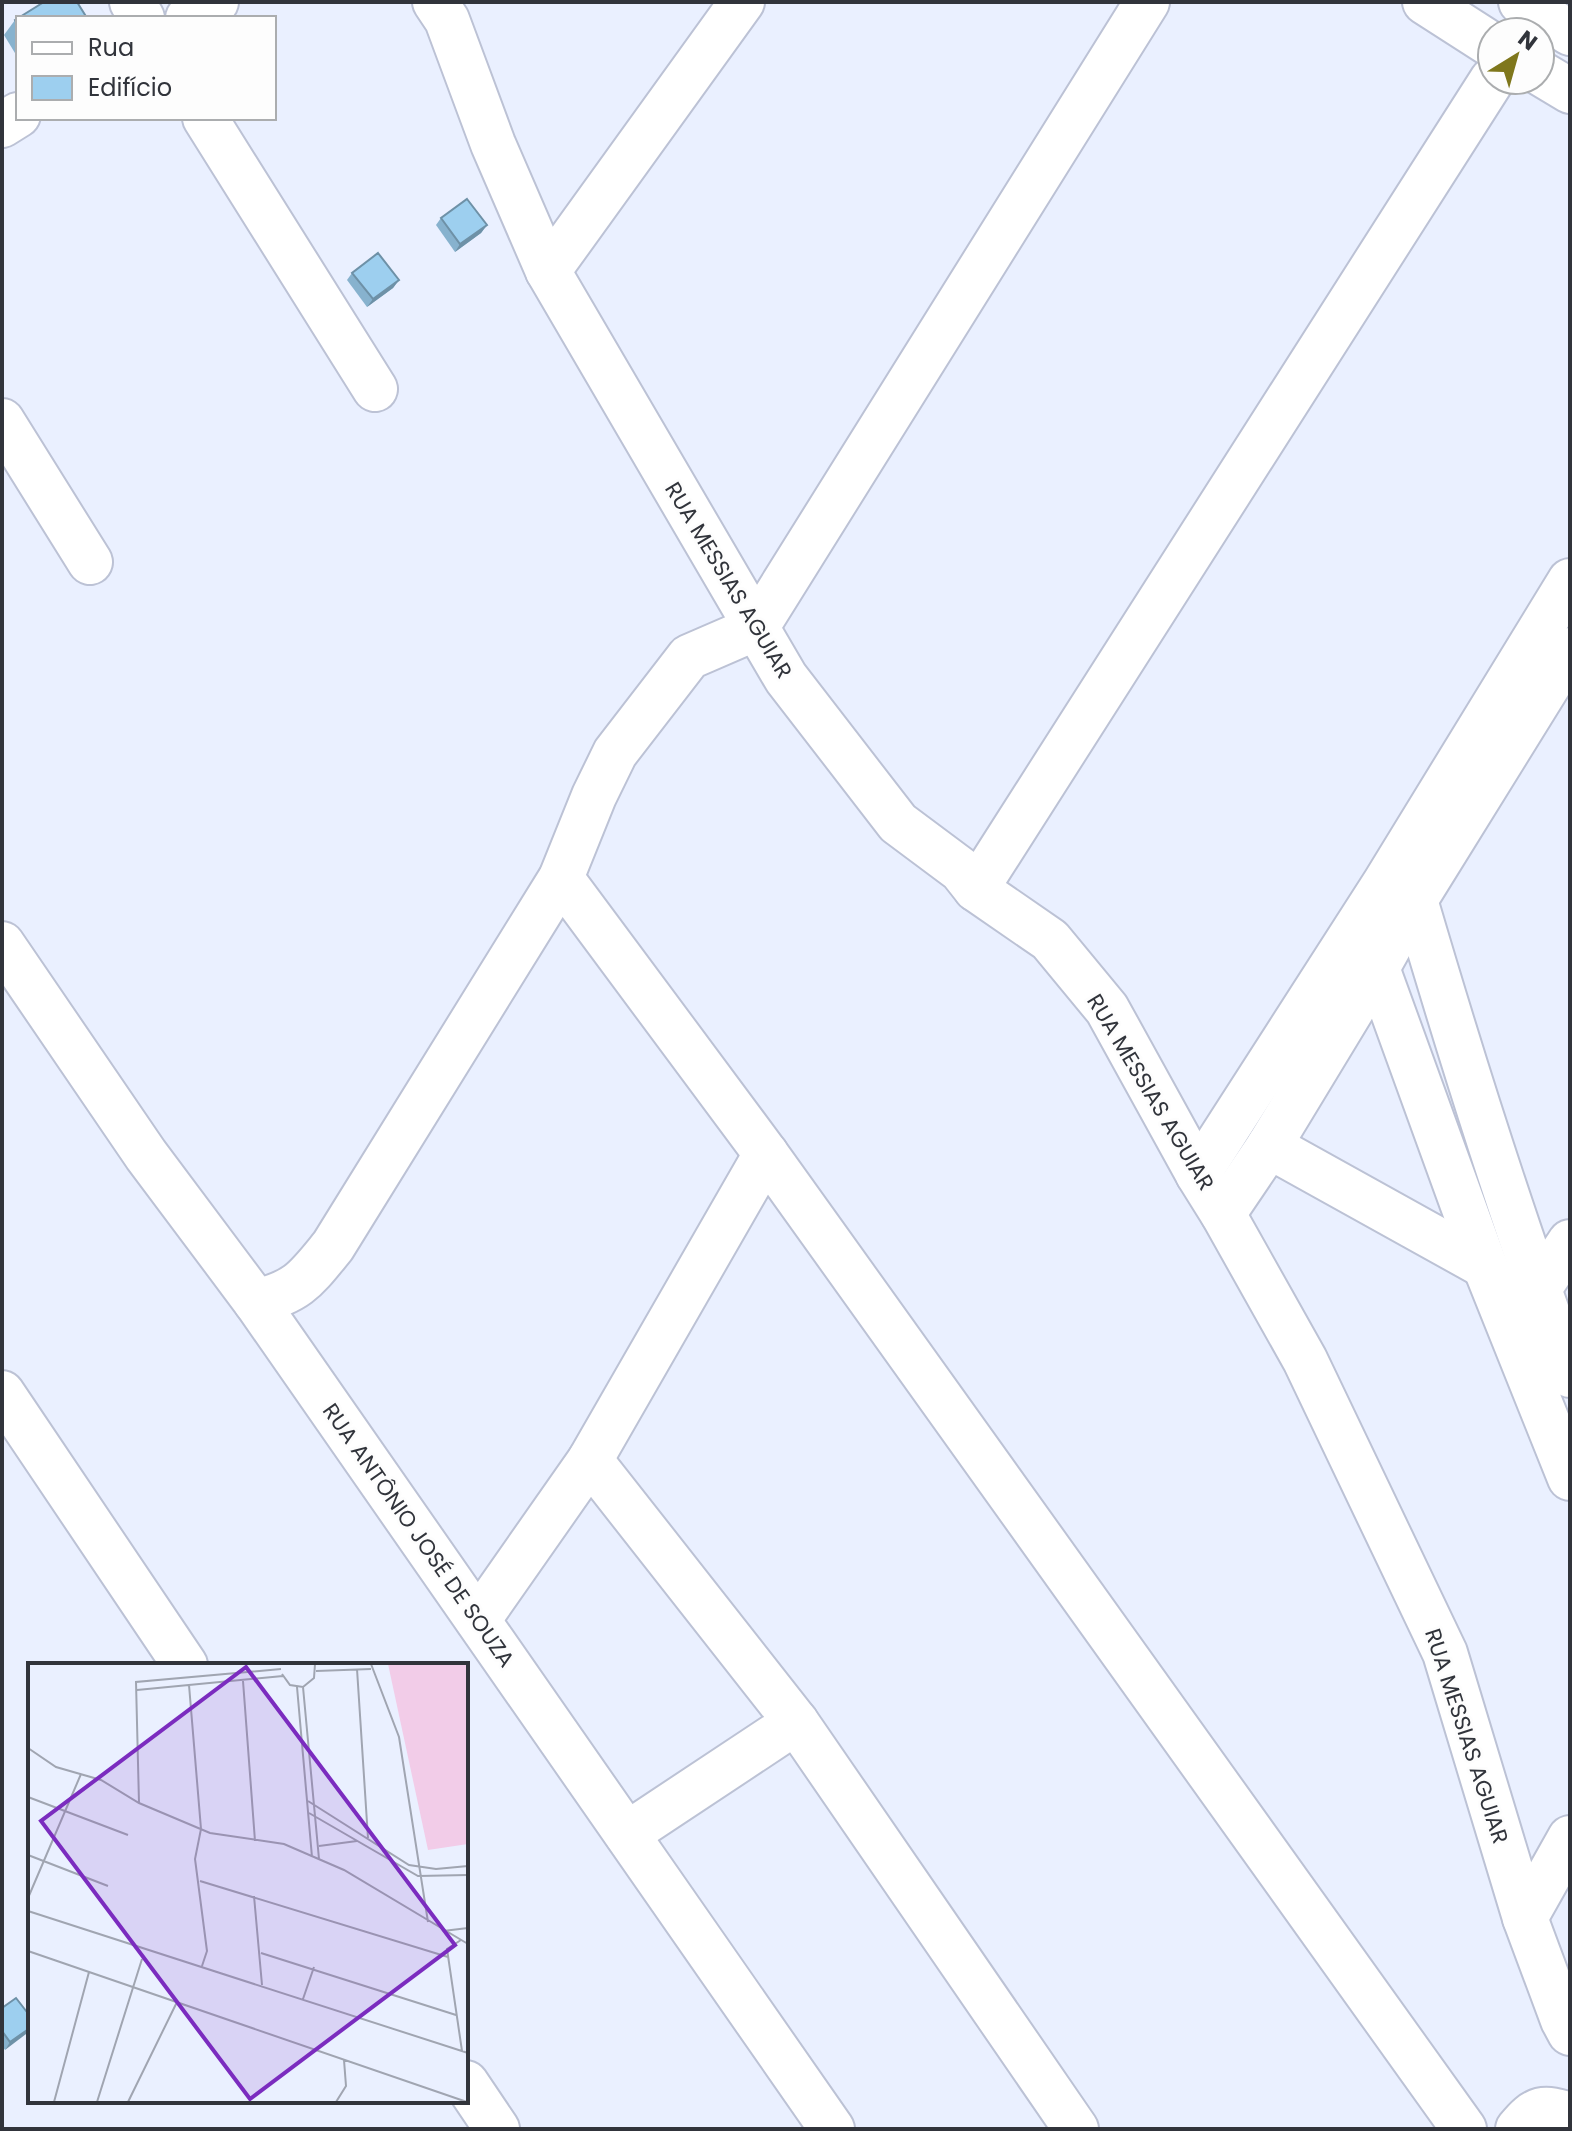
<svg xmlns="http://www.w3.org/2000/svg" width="1572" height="2131" font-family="Poppins,sans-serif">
<rect width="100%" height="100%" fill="#eaf0ff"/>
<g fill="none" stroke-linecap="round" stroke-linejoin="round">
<defs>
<g id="minor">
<polyline points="132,2 142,18"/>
<polyline points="435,2 447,20 493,144 548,271 786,678 898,823 961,870 976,889 1050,940 1107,1009 1198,1174 1223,1214 1305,1360 1445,1653 1525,1918 1563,2020 1570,2033"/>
<polyline points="1425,2 1492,45"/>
<polyline points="1521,2 1570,33"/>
<polyline points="188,18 216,2"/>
<polyline points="1540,73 1570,91"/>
<polyline points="205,118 375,389"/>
<polyline points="2,125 18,115"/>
<polyline points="548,271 742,2"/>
<polyline points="2,421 90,562"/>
<polyline points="561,878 766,1154 1464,2129"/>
<polyline points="976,889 1492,80"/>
<path d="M 1399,891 L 1415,900 C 1462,1060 1512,1219 1570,1375"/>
<polyline points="2,944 146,1155 256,1302 832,2129"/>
<polyline points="1359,957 1377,968 1485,1266 1570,1478"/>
<polyline points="1269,1146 1485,1266"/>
<polyline points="1198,1174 1385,883 1570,581"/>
<polyline points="1223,1214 1269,1146 1377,968 1415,900 1570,650"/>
<polyline points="1538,1290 1570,1242"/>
<path d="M 256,1302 C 299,1291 306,1279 333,1246 L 561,878 L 594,796 L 615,753 L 689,657 L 756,628 L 1147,2"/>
<polyline points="2,1393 185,1665"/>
<polyline points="590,1460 796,1722 1076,2129"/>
<polyline points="478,1620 590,1460 766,1154"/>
<polyline points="627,1834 796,1722"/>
<polyline points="1525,1918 1570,1838"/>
<polyline points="466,2083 497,2129"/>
<path d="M 1518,2129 C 1536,2107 1543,2106 1570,2115"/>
</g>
</defs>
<!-- minor casing -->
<use href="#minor" stroke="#bcc2d5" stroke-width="48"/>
<!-- minor -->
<use href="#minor" stroke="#fff" stroke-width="44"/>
</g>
<!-- wall -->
<g fill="#87b2ce">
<polygon points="18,18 18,58 4,35 15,20"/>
<polygon points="441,218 487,225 481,233 455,252 436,225"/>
<polygon points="352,273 399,280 393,288 367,307 347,280"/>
<polygon points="2,2008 30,2016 5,2050 2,2046"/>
</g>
<!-- shaded-wall -->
<g fill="#6e91a7">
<polygon points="487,225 481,233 455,252 460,244"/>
<polygon points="399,280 393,288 367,307 373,299"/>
<polygon points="30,2028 30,2031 5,2050 10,2042"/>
</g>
<!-- building -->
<g fill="#9dcfef" stroke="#6e91a7" stroke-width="2">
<polygon points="44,2 77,2 87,18 18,18 18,25 15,20"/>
<polygon points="467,199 487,225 460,244 441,218"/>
<polygon points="378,253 399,280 373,299 352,273"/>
<polygon points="16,1998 30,2016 30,2028 10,2042 2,2031 2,2008"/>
</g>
<g text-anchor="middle" stroke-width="6" stroke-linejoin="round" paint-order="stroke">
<!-- street labels -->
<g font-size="22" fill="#31343b" stroke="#fdfdfd">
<text transform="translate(729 580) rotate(59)" y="8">RUA MESSIAS AGUIAR</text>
<text transform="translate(1151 1092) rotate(59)" y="8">RUA MESSIAS AGUIAR</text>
<text transform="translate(419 1535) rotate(55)" y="8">RUA ANTÔNIO JOSÉ DE SOUZA</text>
<text transform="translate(1467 1736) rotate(72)" y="8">RUA MESSIAS AGUIAR</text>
</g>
</g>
<!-- overview -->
<g transform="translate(28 1663)">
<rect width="440" height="440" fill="#eaf0ff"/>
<path d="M 360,1 L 440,1 L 440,181 L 400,187 Z" fill="#f2cce8"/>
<path fill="none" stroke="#a0a5b1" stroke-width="2" d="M 343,1 L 371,74 L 400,259M 329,6 L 340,175M 288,8 L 343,6M 254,11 L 262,22 L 275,24 L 286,15 L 287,1M 215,18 L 227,178M 161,22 L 173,166 L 167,196 L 179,288 L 174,303M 269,24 L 284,194M 275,24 L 291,196M 109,27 L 255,13M 0,85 L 28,104 L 73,117 L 111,140 L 182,170 L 256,181 L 316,207 L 440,281M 0,134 L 100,172M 280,138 L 381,202 L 408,206 L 440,203M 111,140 L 108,19 L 253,6M 281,150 L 390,213 L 440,212M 291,183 L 329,178M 0,192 L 80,223M 172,218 L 420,294M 226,233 L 234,322M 0,235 L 53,111M 0,248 L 440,390M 415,268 L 440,265M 433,277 L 419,286 L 434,388M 0,288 L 439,439M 233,290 L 428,352M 275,336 L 286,304M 26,439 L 61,309M 69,439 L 114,296M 100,439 L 149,339M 308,439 L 318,423 L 316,397"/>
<path fill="#7b2cbf" fill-opacity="0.15" stroke="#7b2cbf" stroke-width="4" d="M 218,4 L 427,282 L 222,436 L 13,158 Z"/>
<rect width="440" height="440" fill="none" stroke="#31343b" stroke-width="4"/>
</g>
<!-- border -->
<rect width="1572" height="2131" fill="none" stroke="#31343b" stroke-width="8"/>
<!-- legend -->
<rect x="16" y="16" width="260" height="104" fill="#fdfdfd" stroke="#abadaf" stroke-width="2"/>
<rect x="32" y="42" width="40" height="12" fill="#ffffff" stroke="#abadaf" stroke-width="2"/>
<text x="88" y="56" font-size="24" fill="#31343b">Rua</text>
<rect x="32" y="76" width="40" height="24" fill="#9dcfef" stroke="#abadaf" stroke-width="2"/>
<text x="88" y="96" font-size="24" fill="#31343b">Edifício</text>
<!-- north arrow -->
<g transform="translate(1516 56) rotate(37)"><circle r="38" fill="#fdfdfd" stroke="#abadaf" stroke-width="2"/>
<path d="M0-6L14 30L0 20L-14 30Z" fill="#7f771c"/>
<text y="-12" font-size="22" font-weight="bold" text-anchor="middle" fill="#31343b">N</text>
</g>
</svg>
